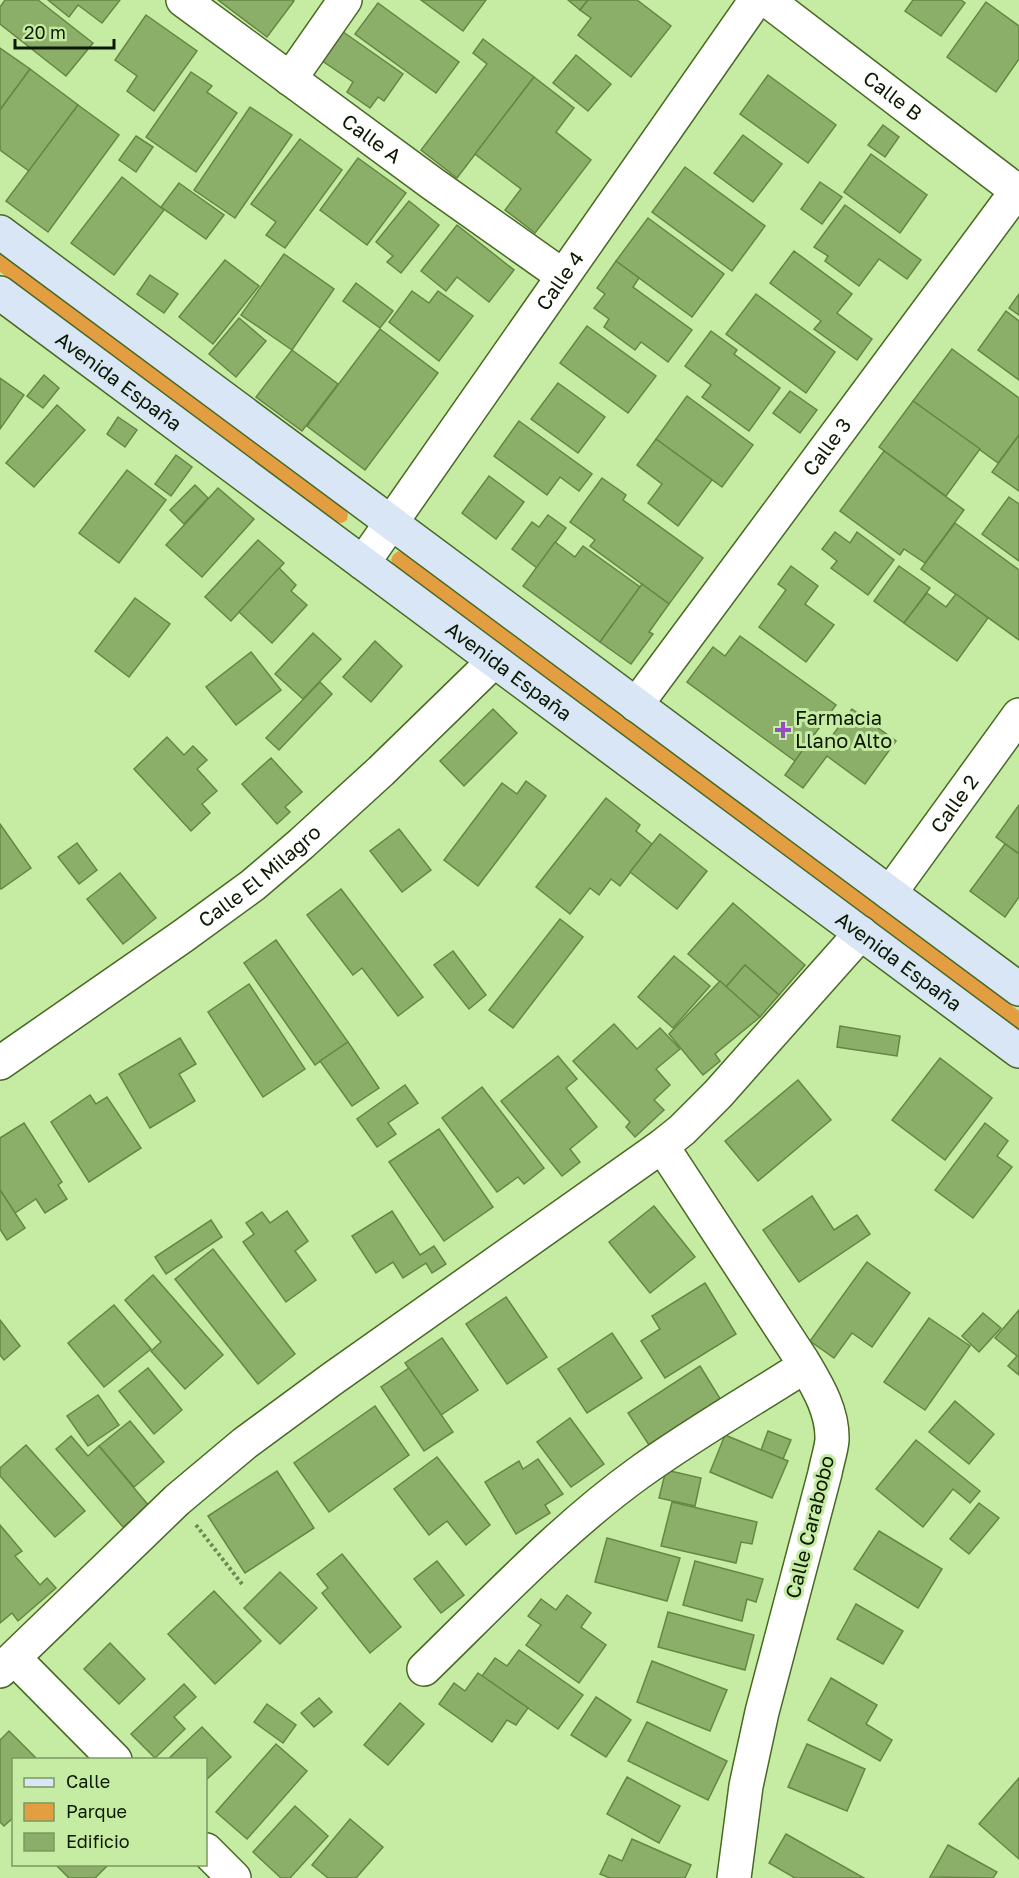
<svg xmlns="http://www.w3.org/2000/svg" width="1019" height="1878" font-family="'Golos Text',sans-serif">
<rect width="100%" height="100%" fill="#c6eca3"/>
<!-- green -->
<g fill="#e39e41">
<polygon points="0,253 345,510 348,514 347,520 342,523 336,522 0,272"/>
<polygon points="398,551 403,553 1019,1011 1019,1029 394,565 391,560 393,555"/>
</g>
<!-- building -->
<g fill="#8baf69" stroke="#658743" stroke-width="1.5">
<polygon points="5,0 38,0 93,43 66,76 0,24 0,7"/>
<polygon points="48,0 120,0 102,23 78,5 69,17"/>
<polygon points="218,0 292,0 294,1 267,37"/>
<polygon points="421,0 486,0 463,31"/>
<polygon points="568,0 588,0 580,10"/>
<polygon points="588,0 637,0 671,26 631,77 578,35 591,18 580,10"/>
<polygon points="913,0 961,0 965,3 941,36 905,11"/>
<polygon points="986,2 1019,26 1019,59 996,92 947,57"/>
<polygon points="378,3 459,62 436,93 355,34"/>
<polygon points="146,15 197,51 154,111 127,91 137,76 115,60"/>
<polygon points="339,29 403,74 384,101 378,97 370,108 347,92 353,82 318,58"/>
<polygon points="483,39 534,77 457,178 421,150 487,64 473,53"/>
<polygon points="0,48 30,69 0,110"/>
<polygon points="576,55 611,84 588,111 553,83"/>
<polygon points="30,69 78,105 29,171 0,150 0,110"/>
<polygon points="191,72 212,86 207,92 237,113 196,172 146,137"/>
<polygon points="768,75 836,125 808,163 740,114"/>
<polygon points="534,77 574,108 556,132 591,160 535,233 505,210 521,189 475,154"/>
<polygon points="78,105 119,135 48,232 6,201"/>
<polygon points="250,107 292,135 235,218 194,190"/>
<polygon points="883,125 899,137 885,157 868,145"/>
<polygon points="743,135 782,164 753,202 714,173"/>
<polygon points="136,136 153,147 136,172 119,160"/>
<polygon points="300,139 342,170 285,248 266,235 276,222 251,204"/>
<polygon points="871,154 927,195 900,233 844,192"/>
<polygon points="358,158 406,193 367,245 320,210"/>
<polygon points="685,167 765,226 732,271 652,212"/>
<polygon points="122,177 164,210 114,275 71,243"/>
<polygon points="820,182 842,197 822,224 801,209"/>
<polygon points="179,183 224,215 206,239 161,207"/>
<polygon points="409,201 439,225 401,273 387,262 393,256 376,242"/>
<polygon points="845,205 921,260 907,279 879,259 859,286 825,261 828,256 814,247"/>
<polygon points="648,218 724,274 692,317 616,261"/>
<polygon points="457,225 514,270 489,302 457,277 446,291 421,271"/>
<polygon points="794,251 852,294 837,313 872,339 857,360 814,329 821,321 770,283"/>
<polygon points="284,254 334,289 292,350 241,315"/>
<polygon points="225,260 259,286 213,344 179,317"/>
<polygon points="616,261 639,278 633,287 692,330 668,362 641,342 635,350 604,327 609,319 594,308 605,294 597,288"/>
<polygon points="150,275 178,294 164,313 137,294"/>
<polygon points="356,283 393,311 380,328 343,301"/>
<polygon points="412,291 429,303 438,291 473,316 439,361 389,322"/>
<polygon points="756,294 835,352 806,393 726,334"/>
<polygon points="1019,294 1019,315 1009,308"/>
<polygon points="1006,311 1019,321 1019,380 978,350"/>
<polygon points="239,318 266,341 236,377 209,354"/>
<polygon points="587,326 656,376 628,413 560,363"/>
<polygon points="380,329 438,373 365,470 307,426"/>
<polygon points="711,331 737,350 734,354 780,388 749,431 702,397 711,385 685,366"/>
<polygon points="952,349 1019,398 1019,435 998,463 913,401"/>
<polygon points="292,350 338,384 302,431 256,397"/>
<polygon points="44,375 59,388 43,408 27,396"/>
<polygon points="0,378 24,395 0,429"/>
<polygon points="558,383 605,417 578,453 531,419"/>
<polygon points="790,391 817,410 800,433 773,413"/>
<polygon points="687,396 753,445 722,487 656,439"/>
<polygon points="913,401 980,449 946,496 879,447"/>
<polygon points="57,405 85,430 34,487 6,463"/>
<polygon points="118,417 137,430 125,447 107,434"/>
<polygon points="519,421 592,474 579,491 560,477 547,495 494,456"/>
<polygon points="1019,435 1019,491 992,472"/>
<polygon points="656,439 712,480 678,526 648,503 662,484 637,465"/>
<polygon points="884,451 964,510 925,563 904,549 900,555 840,511"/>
<polygon points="176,455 192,467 171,496 155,484"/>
<polygon points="127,470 166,500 119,563 79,533"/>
<polygon points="489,476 524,502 496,539 462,513"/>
<polygon points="602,478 626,495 623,500 703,558 669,604 590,546 595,540 570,522"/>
<polygon points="195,485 208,498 184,524 170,510"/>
<polygon points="218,488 254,519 202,577 166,545"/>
<polygon points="1009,497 1019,504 1019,561 982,534"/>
<polygon points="548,515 566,528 537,568 512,549 532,522 539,527"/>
<polygon points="955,523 1019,570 1019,640 921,569"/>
<polygon points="835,532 850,543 857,532 894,560 868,595 831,568 837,561 822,549"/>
<polygon points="258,540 284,563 231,621 205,597"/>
<polygon points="555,542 575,557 583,546 640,587 600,642 523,586"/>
<polygon points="791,566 818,586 805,604 834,625 806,662 759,627 786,590 778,584"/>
<polygon points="899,566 930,588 904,623 874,601"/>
<polygon points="279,568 296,585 291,591 307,605 272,643 239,612"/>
<polygon points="642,584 669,604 649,632 653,634 631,664 600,642"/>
<polygon points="927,593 946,607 956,594 988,618 957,661 904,623"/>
<polygon points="135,598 170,624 129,677 95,651"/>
<polygon points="313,633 341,659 303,699 275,674"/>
<polygon points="740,636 836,705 795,761 687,682 713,647 725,656"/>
<polygon points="375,641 402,666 371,702 343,677"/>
<polygon points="251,652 281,690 236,725 206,687"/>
<polygon points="320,682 332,694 279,750 266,738"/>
<polygon points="493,709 517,733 464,786 440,761"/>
<polygon points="852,709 896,741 865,784 827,756 803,788 785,775 814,734 826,744"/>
<polygon points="167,737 184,755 193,746 207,760 197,769 217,791 202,804 210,813 191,831 134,769"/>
<polygon points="271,758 302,792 285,807 290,812 277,824 242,784"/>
<polygon points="526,781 546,796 478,886 444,860 502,783 517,794"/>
<polygon points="606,798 640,825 636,831 652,844 620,886 611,879 599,895 590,888 570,914 536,887"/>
<polygon points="1019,805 1019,854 996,837"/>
<polygon points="0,824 31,868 1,889 0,888"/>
<polygon points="399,829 431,870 402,892 370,851"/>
<polygon points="660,834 707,871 677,909 630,872"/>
<polygon points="77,843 97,870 79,884 58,857"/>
<polygon points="1005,844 1019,854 1019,897 1005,917 970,891"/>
<polygon points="120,873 156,918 123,944 87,899"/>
<polygon points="341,889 423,997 398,1016 362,968 353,975 307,915"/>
<polygon points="733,903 805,965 779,995 745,965 726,987 688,954"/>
<polygon points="560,919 583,937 513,1028 489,1010"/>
<polygon points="276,940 348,1042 315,1065 244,963"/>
<polygon points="453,951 486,995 469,1009 434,965"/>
<polygon points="674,956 710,986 673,1028 638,997"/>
<polygon points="745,965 779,995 760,1017 726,987"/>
<polygon points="720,981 760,1017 715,1054 720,1061 703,1075 669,1034"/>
<polygon points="249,984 305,1069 263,1097 208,1012"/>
<polygon points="614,1024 637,1049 660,1028 680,1049 656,1069 670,1085 654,1100 664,1110 635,1137 626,1127 630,1122 573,1061"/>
<polygon points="840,1026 900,1036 897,1056 837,1047"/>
<polygon points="180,1038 196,1064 179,1074 195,1101 150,1128 119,1074"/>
<polygon points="348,1042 379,1088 352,1106 320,1061"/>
<polygon points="558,1056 577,1079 566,1088 597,1127 570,1149 580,1162 562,1176 501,1101"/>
<polygon points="940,1058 992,1098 945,1160 892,1120"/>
<polygon points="798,1080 831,1120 758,1181 725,1141"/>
<polygon points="405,1085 418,1103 388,1123 396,1134 377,1147 357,1119"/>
<polygon points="482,1087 544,1168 524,1184 518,1177 497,1192 442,1118"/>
<polygon points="90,1095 96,1104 107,1097 141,1148 89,1182 51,1122"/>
<polygon points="24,1123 62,1182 58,1185 67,1199 45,1213 36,1199 15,1213 0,1190 0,1138"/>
<polygon points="985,1123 1008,1141 997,1156 1012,1167 973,1218 935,1190"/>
<polygon points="439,1129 493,1207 444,1241 389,1162"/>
<polygon points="0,1190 25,1228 7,1240 0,1229"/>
<polygon points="812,1196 834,1230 857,1215 870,1234 799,1282 763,1230"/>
<polygon points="654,1206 695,1257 650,1293 609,1242"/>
<polygon points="287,1211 308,1241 295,1251 316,1280 286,1302 243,1242 254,1234 246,1223 262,1212 270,1223"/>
<polygon points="392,1211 420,1255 434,1246 446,1264 432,1273 426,1263 403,1278 393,1262 376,1273 352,1236"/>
<polygon points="211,1220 222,1237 166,1274 155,1257"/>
<polygon points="213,1249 295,1354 258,1384 175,1279"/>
<polygon points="867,1262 910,1293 872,1347 852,1333 834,1358 810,1341"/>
<polygon points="153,1275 223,1355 185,1389 151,1351 161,1342 125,1300"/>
<polygon points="705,1283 736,1334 665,1378 641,1341 660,1329 652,1316"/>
<polygon points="506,1297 547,1357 507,1384 466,1324"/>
<polygon points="114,1305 151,1349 104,1387 68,1343"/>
<polygon points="1019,1310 1019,1375 1008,1366 1017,1356 995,1338"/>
<polygon points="983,1313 1001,1328 979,1352 962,1336"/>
<polygon points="929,1318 970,1346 925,1410 884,1382"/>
<polygon points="0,1320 20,1346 4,1360 0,1355"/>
<polygon points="612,1333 642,1378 587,1413 558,1369"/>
<polygon points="442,1338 478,1390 441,1415 405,1363"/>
<polygon points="700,1366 724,1405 653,1451 628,1413"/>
<polygon points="148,1368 182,1410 154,1434 119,1391"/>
<polygon points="409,1368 453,1432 424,1451 381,1387"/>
<polygon points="98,1395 119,1425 88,1446 67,1416"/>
<polygon points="955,1401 994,1434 969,1464 929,1432"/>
<polygon points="375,1406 409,1455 329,1512 294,1463"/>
<polygon points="570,1418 604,1464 571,1487 537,1442"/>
<polygon points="130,1421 164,1462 134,1487 99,1446"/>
<polygon points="768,1431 791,1440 783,1459 761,1450"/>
<polygon points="725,1435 788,1461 772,1498 710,1472"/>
<polygon points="71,1436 88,1456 99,1446 149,1506 123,1527 56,1449"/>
<polygon points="916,1440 980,1491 970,1503 953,1489 923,1527 876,1489"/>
<polygon points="26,1445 85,1511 55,1537 0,1476 0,1468"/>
<polygon points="437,1457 490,1525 466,1545 447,1521 429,1535 394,1489"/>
<polygon points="538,1459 563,1494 545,1505 550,1513 516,1534 485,1482 519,1461 523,1469"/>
<polygon points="666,1470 701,1478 695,1506 659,1498"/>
<polygon points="277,1471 314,1528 245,1573 208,1516"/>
<polygon points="672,1502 757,1522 752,1544 741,1542 736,1563 661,1546"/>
<polygon points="979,1503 999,1518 969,1554 950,1539"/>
<polygon points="0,1525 22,1551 15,1556 40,1585 47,1578 56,1588 18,1621 12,1613 0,1623"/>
<polygon points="879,1531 942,1569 918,1608 854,1569"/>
<polygon points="607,1538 680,1558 667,1601 595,1582"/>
<polygon points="342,1554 401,1627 370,1653 322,1593 328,1588 317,1574"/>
<polygon points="437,1561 464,1595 441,1613 414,1579"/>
<polygon points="695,1561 763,1579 756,1602 747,1599 742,1621 683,1605"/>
<polygon points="280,1572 317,1608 280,1644 244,1608"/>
<polygon points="214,1591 261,1641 215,1684 168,1634"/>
<polygon points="567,1595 591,1613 581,1627 606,1645 579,1683 526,1645 541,1625 528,1616 541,1599 556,1610"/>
<polygon points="856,1604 903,1631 883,1664 837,1639"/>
<polygon points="668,1612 754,1635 745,1670 658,1647"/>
<polygon points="110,1643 145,1679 119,1704 84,1669"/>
<polygon points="519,1650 583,1695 558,1729 482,1676 495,1658 507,1666"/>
<polygon points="652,1661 727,1690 710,1731 637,1702"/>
<polygon points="478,1673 528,1708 516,1725 507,1720 492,1742 439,1704 454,1683 465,1691"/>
<polygon points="831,1678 877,1705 866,1724 892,1740 880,1761 808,1720"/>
<polygon points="184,1684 196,1697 174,1717 185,1729 155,1758 131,1734"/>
<polygon points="596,1697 631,1720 606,1757 571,1735"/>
<polygon points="319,1698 332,1712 314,1727 301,1713"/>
<polygon points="400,1703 424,1724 388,1765 364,1745"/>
<polygon points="267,1704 296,1725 283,1743 254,1722"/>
<polygon points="647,1722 727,1761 708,1800 628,1761"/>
<polygon points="202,1727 231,1757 206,1780 206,1760 167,1760"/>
<polygon points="9,1731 38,1760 14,1760 14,1817 4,1826 0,1822 0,1740"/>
<polygon points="276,1744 307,1771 247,1839 216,1812"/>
<polygon points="807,1744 865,1769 847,1811 788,1787"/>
<polygon points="627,1777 680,1806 659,1843 607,1814"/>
<polygon points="1019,1778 1019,1859 979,1824"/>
<polygon points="295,1806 328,1836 290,1878 281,1878 253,1852"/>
<polygon points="350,1819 383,1847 356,1878 328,1878 312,1865"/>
<polygon points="786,1834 864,1878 795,1878 769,1863"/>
<polygon points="632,1839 691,1865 685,1878 610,1878 600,1874 609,1855 622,1861"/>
<polygon points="948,1845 997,1872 993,1878 930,1877"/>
<polygon points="55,1864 109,1864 95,1878 69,1878"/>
</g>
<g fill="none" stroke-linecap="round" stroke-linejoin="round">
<defs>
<g id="minor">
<path id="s1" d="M 183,0 L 433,184 L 563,276"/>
<path id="s2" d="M 767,0 L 1017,191"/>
<polyline points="290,79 345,0"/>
<path id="s3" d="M 363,563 L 756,0"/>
<path id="s4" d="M 636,705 L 1019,188"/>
<path id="s5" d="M 890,893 L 1019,715"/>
<path id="s6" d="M 0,1063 L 183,936 L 253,885 L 301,844 L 381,771 L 494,661"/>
<path d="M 662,1146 L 802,1360 C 816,1384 833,1410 832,1440 C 831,1451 827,1462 825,1473 L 762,1712 L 746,1786 L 734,1878"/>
<polyline points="14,1658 115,1760"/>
<path d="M 424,1669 C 493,1602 562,1528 640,1472 C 693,1434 750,1401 805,1366"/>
<polyline points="0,1671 177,1500 245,1443 332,1379 662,1146 682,1130 718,1094 861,933"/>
<polyline points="206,1850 234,1878"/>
</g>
<g id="secondary">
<polyline points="0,232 1019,989"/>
<path id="s7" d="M 0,293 L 1019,1051"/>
</g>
</defs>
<!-- minor casing -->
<use href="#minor" stroke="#486823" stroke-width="36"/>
<!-- secondary casing -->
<use href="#secondary" stroke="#486823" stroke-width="36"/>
<!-- path -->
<polyline stroke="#6d8755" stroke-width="4" stroke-dasharray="3 3" stroke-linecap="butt" points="196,1525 242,1584"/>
<!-- minor -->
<use href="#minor" stroke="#fff" stroke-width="33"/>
<!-- secondary -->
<use href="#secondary" stroke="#d8e6f6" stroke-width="33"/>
</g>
<!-- markers -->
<path fill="#954ec1" stroke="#c6eca3" stroke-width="2" d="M780 721h6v6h6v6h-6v6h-6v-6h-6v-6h6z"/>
<g text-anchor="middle" stroke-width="6" stroke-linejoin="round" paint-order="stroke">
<!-- street labels -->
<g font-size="20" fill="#0c1900" stroke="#c6eca3">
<text dy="7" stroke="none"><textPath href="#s2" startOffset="158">Calle B</textPath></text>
<text dy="7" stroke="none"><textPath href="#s1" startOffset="234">Calle A</textPath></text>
<text dy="7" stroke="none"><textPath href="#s3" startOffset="344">Calle 4</textPath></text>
<text dy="7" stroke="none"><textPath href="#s7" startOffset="148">Avenida España</textPath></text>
<text dy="7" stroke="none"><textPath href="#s4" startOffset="321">Calle 3</textPath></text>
<text dy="7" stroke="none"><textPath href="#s7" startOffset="634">Avenida España</textPath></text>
<text dy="7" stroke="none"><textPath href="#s5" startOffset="110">Calle 2</textPath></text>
<text dy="7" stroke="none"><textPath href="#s6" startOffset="320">Calle El Milagro</textPath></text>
<text dy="7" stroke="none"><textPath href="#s7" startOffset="1120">Avenida España</textPath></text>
<text transform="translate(810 1527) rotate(-76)" y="7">Calle Carabobo</text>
</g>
<!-- poi labels -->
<g font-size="20" fill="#0c1900" stroke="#c6eca3" text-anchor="start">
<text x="795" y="725">Farmacia<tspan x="795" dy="23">Llano Alto</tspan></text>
</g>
</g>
<!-- legend -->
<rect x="12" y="1758" width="195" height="108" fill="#c6eca3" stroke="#7c9862" stroke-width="1.5"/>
<rect x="24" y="1778" width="30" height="9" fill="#d8e6f6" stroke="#7c9862" stroke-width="1.5"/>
<text x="66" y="1788" font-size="18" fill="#0c1900">Calle</text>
<rect x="24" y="1803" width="30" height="18" fill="#e39e41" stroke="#7c9862" stroke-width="1.5"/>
<text x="66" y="1818" font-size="18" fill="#0c1900">Parque</text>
<rect x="24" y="1833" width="30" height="18" fill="#8baf69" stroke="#7c9862" stroke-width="1.5"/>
<text x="66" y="1848" font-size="18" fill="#0c1900">Edificio</text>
<!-- scale -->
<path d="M15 39v9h99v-9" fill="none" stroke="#0c1900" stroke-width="3"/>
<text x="24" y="39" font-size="18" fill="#0c1900" stroke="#c6eca3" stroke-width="4.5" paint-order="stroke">20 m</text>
</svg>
